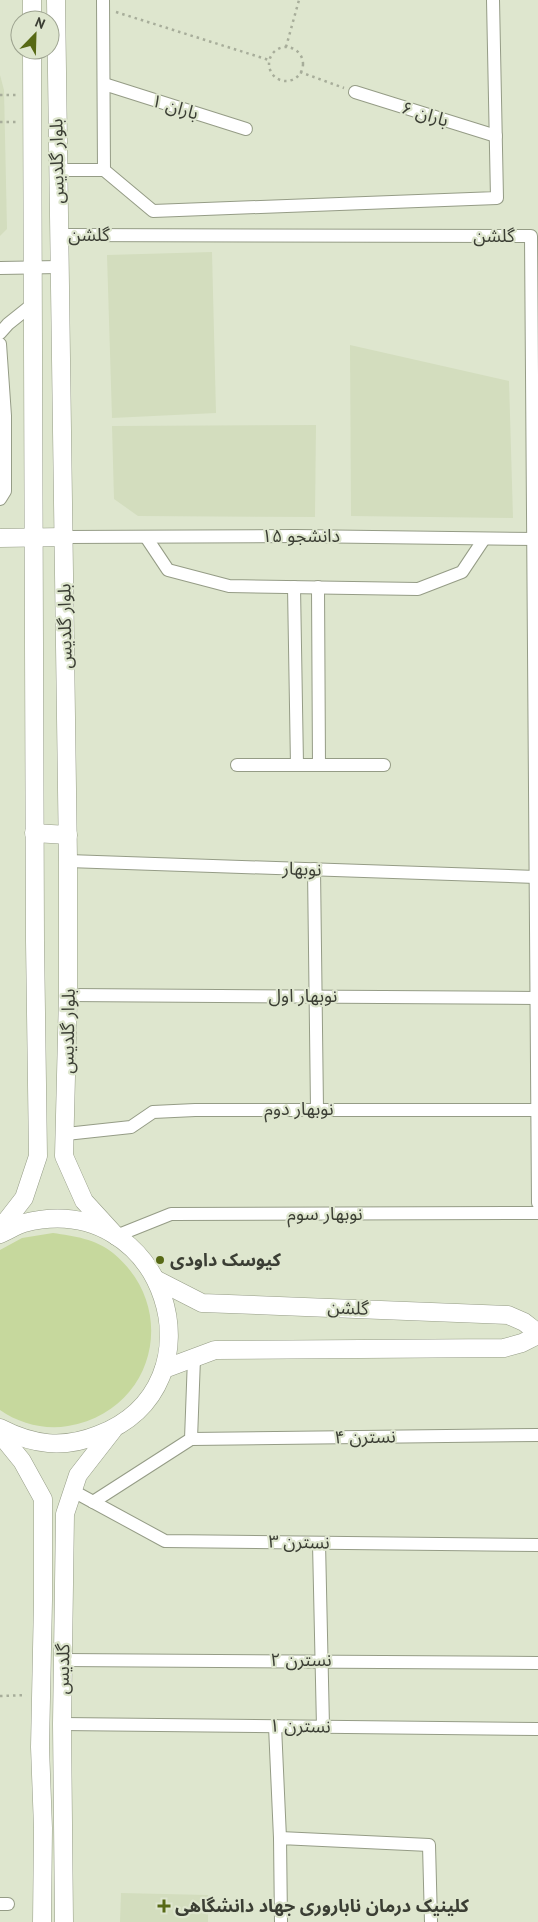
<svg xmlns="http://www.w3.org/2000/svg" width="538" height="1922" font-family="'PT Sans','Noto Sans Arabic',sans-serif">
<rect width="100%" height="100%" fill="#dee6ce"/>
<!-- built -->
<g fill="#d3ddbe">
<polygon points="0,75 4,90 7,229 0,236"/>
<polygon points="212,252 216,413 112,418 107,255"/>
<polygon points="350,345 509,381 513,518 351,516"/>
<polygon points="316,425 315,517 138,516 114,499 112,426"/>
<polygon points="121,1893 208,1895 208,1922 120,1922"/>
</g>
<!-- green -->
<path fill="#c6d89d" d="M 53,1233 C 74,1236 96,1239 113,1253 C 180,1308 155,1411 68,1426 C 45,1430 20,1424 0,1410 L 0,1250 L 22,1238 Z"/>
<g fill="none" stroke-linecap="round" stroke-linejoin="round">
<defs>
<g id="street">
<polyline points="103,0 104,170 153,211 497,198 493,0"/>
<polyline points="104,84 246,129"/>
<polyline points="355,92 496,136"/>
<polyline points="57,170 104,170"/>
<polyline points="59,235 531,236 538,1203"/>
<polyline points="0,268 59,267"/>
<polyline points="0,333 8,324 33,304"/>
<polyline points="0,344 5,416 5,491 0,499"/>
<polyline points="64,537 295,536 538,539"/>
<polyline points="146,537 168,570 229,586 418,589 462,572 484,539"/>
<polyline points="294,587 297,765"/>
<polyline points="318,587 319,765"/>
<polyline points="237,765 384,765"/>
<polyline points="68,861 536,877"/>
<polyline points="314,869 317,1109"/>
<polyline points="68,995 537,998"/>
<polyline points="66,1134 131,1127 153,1112 195,1110 537,1110"/>
<polyline points="116,1236 171,1214 538,1213"/>
<polyline points="191,1439 538,1435"/>
<polyline points="73,1491 165,1541 538,1545"/>
<polyline points="93,1502 191,1439 194,1358"/>
<polyline points="319,1543 323,1727"/>
<polyline points="63,1660 538,1663"/>
<polyline points="62,1724 538,1729"/>
<polyline points="275,1726 280,1838"/>
<polyline points="0,1904 8,1904"/>
<polyline points="281,1922 280,1838 429,1845 431,1922"/>
</g>
<g id="secondary">
<polyline points="32,0 32,20"/>
<polyline points="56,0 68,861 68,995 64,1156 84,1201 116,1236"/>
<polyline points="0,538 64,537"/>
<polyline points="34,833 68,835"/>
<polyline points="0,1229 24,1198 38,1156 35,941 32,50"/>
<path d="M 0,1234 C 8,1231 16,1225 24,1223 C 165,1187 228,1386 98,1435 C 63,1449 33,1445 0,1428"/>
<polyline points="157,1280 202,1303 508,1315 524,1322 538,1333"/>
<polyline points="164,1369 215,1350 504,1348 522,1343 538,1335"/>
<polyline points="0,1434 22,1461 43,1499 43,1600 40,1747 43,1828 42,1922"/>
<polyline points="64,1922 62,1724 65,1514 78,1475 113,1430"/>
</g>
</defs>
<!-- street casing -->
<use href="#street" stroke="#959c86" stroke-width="14"/>
<!-- secondary casing -->
<use href="#secondary" stroke="#959c86" stroke-width="19"/>
<!-- path -->
<g stroke="#a7ad9a" stroke-width="2.5" stroke-dasharray="2.5 4" stroke-linecap="butt">
<polyline points="116,12 269,60"/>
<polyline points="286,47 299,0"/>
<circle cx="286" cy="64" r="17"/>
<polyline points="300,72 344,88"/>
<polyline points="0,95 18,95"/>
<polyline points="0,122 18,122"/>
<polyline points="0,1696 26,1695"/>
</g>
<!-- street -->
<use href="#street" stroke="#fff" stroke-width="12"/>
<!-- secondary -->
<use href="#secondary" stroke="#fff" stroke-width="18"/>
</g>
<!-- markers -->
<g fill="#576915" stroke="#dee6ce" stroke-width="2">
<circle cx="160" cy="1260" r="5"/>
<path d="M161.5 1898.5h5v5h5v5h-5v5h-5v-5h-5v-5h5z"/>
</g>
<g text-anchor="middle" stroke-width="4.5" stroke-linejoin="round" paint-order="stroke">
<!-- street labels -->
<g font-size="18" fill="#3b3e34" stroke="#dee6ce">
<text transform="translate(175 107) rotate(17)" y="6">باران ۱</text>
<text transform="translate(425 114) rotate(17)" y="6">باران ۶</text>
<text transform="translate(57 161) rotate(-91)" y="6">بلوار گلدیس</text>
<text x="89" y="241">گلشن</text>
<text x="494" y="242">گلشن</text>
<text x="301" y="542">دانشجو ۱۵</text>
<text transform="translate(65 626) rotate(-91)" y="6">بلوار گلدیس</text>
<text transform="translate(302 869) rotate(2)" y="6">نوبهار</text>
<text x="303" y="1002">نوبهار اول</text>
<text transform="translate(68 1031) rotate(-89)" y="6">بلوار گلدیس</text>
<text x="299" y="1115">نوبهار دوم</text>
<text x="325" y="1220">نوبهار سوم</text>
<text transform="translate(348 1308) rotate(2)" y="6">گلشن</text>
<text transform="translate(365 1437) rotate(-1)" y="6">نسترن ۴</text>
<text transform="translate(299 1542) rotate(1)" y="6">نسترن ۳</text>
<text x="301" y="1666">نسترن ۲</text>
<text transform="translate(63 1669) rotate(-89)" y="6">گلدیس</text>
<text transform="translate(300 1726) rotate(1)" y="6">نسترن ۱</text>
</g>
<!-- poi labels -->
<g font-size="18" font-weight="bold" fill="#3b3e34" stroke="#dee6ce" text-anchor="start">
<text x="170" y="1266">کیوسک داودی</text>
<text x="175" y="1912">کلینیک درمان ناباروری جهاد دانشگاهی</text>
</g>
</g>
<!-- north arrow -->
<g transform="translate(35 35) rotate(23)"><circle r="24" fill="#dee6ce" stroke="#9da390"/>
<path d="M0-4L9 19L0 12L-9 19Z" fill="#576915"/>
<text y="-8" font-size="14" font-weight="bold" text-anchor="middle" fill="#3b3e34">N</text>
</g>
</svg>
